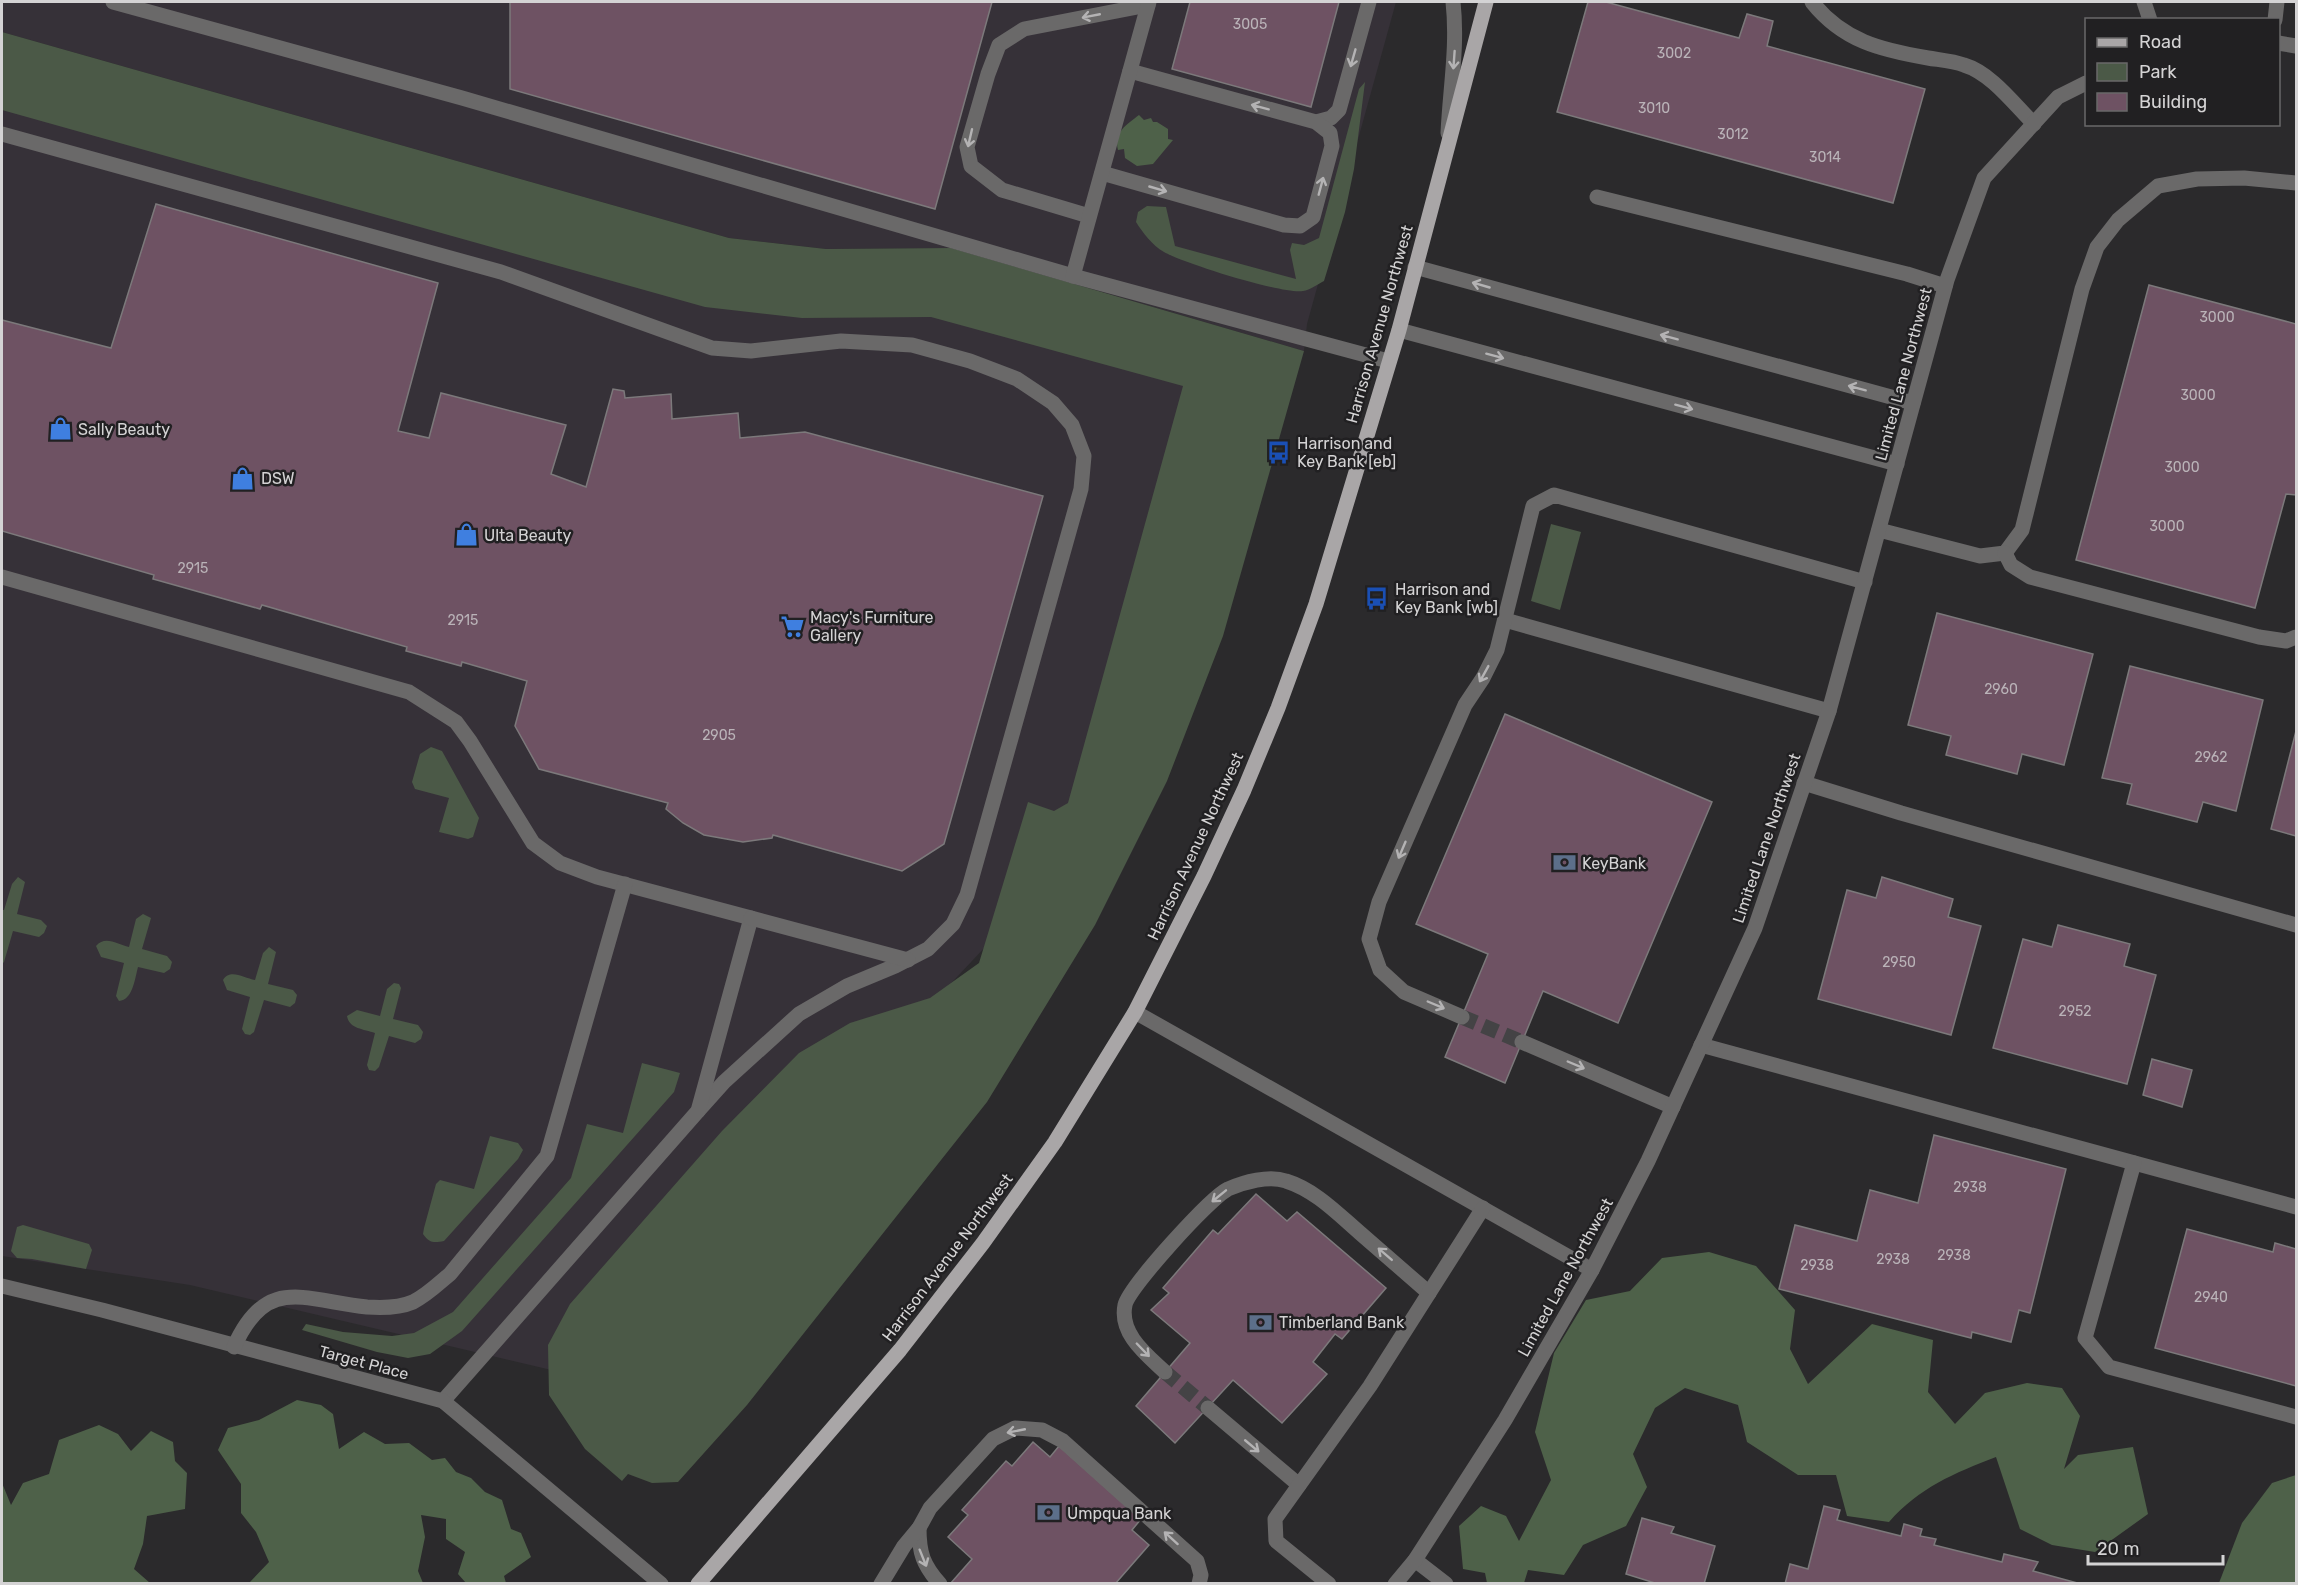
<svg xmlns="http://www.w3.org/2000/svg" width="2298" height="1585" font-family="Rubik,sans-serif">
<rect width="100%" height="100%" fill="#2b2a2c"/>
<!-- built -->
<g fill="#363138">
<polygon points="2,2 1396,2 1307,324 1304,351 951,248 826,249 729,238 2,32"/>
<polygon points="2,39 1205,388 1082,844 581,1377 190,1285 2,1256"/>
</g>
<!-- green -->
<g fill="#4b5947">
<polygon points="2,32 729,238 826,249 951,248 1304,351 1223,636 1167,781 1095,925 987,1102 747,1405 678,1482 652,1483 628,1474 622,1481 585,1449 549,1395 548,1345 570,1304 722,1131 799,1053 850,1023 930,998 979,963 1028,802 1054,811 1068,803 1183,386 931,317 802,318 705,307 2,110"/>
<path d="M 1365,82 L 1354,169 L 1345,212 L 1324,281 C 1318,284 1310,290 1303,291 C 1284,295 1183,263 1164,252 C 1152,245 1143,233 1136,222 L 1138,212 L 1147,206 L 1166,207 L 1175,246 L 1296,279 L 1290,250 L 1292,243 L 1304,245 L 1319,238 L 1359,89 Z"/>
<polygon points="1551,524 1581,532 1560,610 1531,601"/>
<polygon points="431,747 442,751 479,818 473,837 468,839 439,832 449,798 415,789 412,782 420,754"/>
<polygon points="18,877 25,882 17,914 41,920 47,926 44,933 39,937 13,931 4,962 2,964 2,910 4,910 12,884"/>
<path d="M 143,914 L 151,918 L 142,949 L 167,956 L 172,962 L 170,969 L 164,973 L 138,967 C 135,978 133,1000 119,1001 L 116,996 L 124,963 L 101,957 L 96,946 C 105,935 117,944 129,947 L 136,919 Z"/>
<path d="M 269,947 L 276,952 L 268,984 L 293,990 L 297,995 L 295,1003 L 290,1007 L 264,1000 L 254,1032 L 250,1035 L 245,1034 L 242,1029 L 250,997 L 227,990 L 223,980 C 230,968 244,978 255,980 L 263,953 Z"/>
<path d="M 394,983 L 399,984 L 401,988 L 393,1019 L 418,1025 L 423,1032 L 421,1039 L 415,1043 L 389,1036 L 379,1067 L 375,1071 L 369,1070 L 367,1065 L 375,1033 C 364,1029 349,1029 347,1016 L 357,1010 L 380,1016 L 387,989 Z"/>
<polygon points="642,1063 680,1073 674,1092 462,1331 430,1354 408,1358 377,1352 302,1330 306,1324 343,1332 392,1336 414,1333 453,1312 571,1178 587,1124 623,1133"/>
<path d="M 490,1136 L 518,1143 L 523,1150 L 518,1159 L 444,1241 C 434,1243 429,1243 423,1234 L 424,1228 L 436,1184 L 440,1180 L 474,1189 Z"/>
<polygon points="23,1225 89,1244 92,1250 86,1269 32,1259 17,1258 11,1251 17,1227"/>
</g>
<!-- forest -->
<g fill="#4e6149">
<path d="M 1139,115 L 1144,120 L 1151,118 L 1153,122 L 1157,122 L 1168,129 L 1168,139 L 1173,140 L 1153,164 L 1137,166 L 1125,158 L 1124,149 L 1118,150 C 1114,132 1126,125 1139,115 Z"/>
<path d="M 1709,1252 L 1756,1266 L 1795,1310 L 1790,1349 L 1808,1384 L 1872,1324 L 1933,1340 L 1928,1392 L 1955,1424 L 1985,1393 L 2027,1383 L 2062,1388 L 2080,1416 L 2064,1469 L 2078,1455 L 2133,1447 L 2148,1514 L 2095,1552 L 2052,1545 L 2020,1529 L 1996,1457 C 1954,1473 1919,1488 1889,1522 L 1847,1516 L 1836,1475 L 1798,1475 L 1747,1442 L 1738,1405 L 1685,1388 L 1655,1408 L 1633,1454 L 1647,1487 L 1626,1526 L 1583,1545 L 1564,1575 L 1528,1570 L 1524,1583 L 1487,1583 L 1485,1573 L 1463,1569 L 1459,1526 L 1481,1506 L 1506,1516 L 1519,1541 L 1551,1480 L 1535,1432 L 1554,1353 L 1586,1300 L 1630,1291 L 1662,1258 Z"/>
<polygon points="297,1400 321,1405 333,1414 339,1449 364,1432 385,1444 409,1443 432,1460 445,1458 456,1472 471,1478 485,1492 502,1500 511,1529 521,1533 531,1557 504,1576 506,1583 466,1583 458,1574 465,1552 446,1539 446,1519 421,1515 425,1537 418,1571 423,1583 249,1583 269,1562 256,1532 241,1513 241,1484 218,1450 228,1428 259,1420"/>
<polygon points="99,1425 118,1434 131,1451 151,1431 173,1442 175,1461 187,1473 185,1509 147,1516 143,1544 134,1569 150,1583 2,1583 2,1483 11,1505 23,1483 49,1474 59,1440"/>
<polygon points="2296,1475 2296,1583 2219,1583 2242,1523 2272,1483"/>
</g>
<!-- building -->
<g fill="#6e5263" stroke="#7c797b" stroke-width="1.5">
<polygon points="510,2 992,2 935,209 510,89"/>
<polygon points="1190,2 1339,2 1311,107 1172,69"/>
<polygon points="1588,2 1606,2 1739,38 1747,14 1773,21 1767,46 1925,89 1893,203 1557,112"/>
<polygon points="156,204 438,283 398,431 429,438 441,393 566,425 551,474 586,487 613,389 624,391 625,398 671,394 672,419 738,413 740,438 805,432 1043,496 944,844 902,871 773,835 772,838 743,842 704,835 683,823 666,809 668,803 539,769 515,726 527,681 462,662 461,666 406,651 407,647 262,605 260,609 153,579 154,575 2,531 2,320 111,348"/>
<polygon points="2149,285 2296,324 2296,495 2286,494 2255,608 2076,560"/>
<polygon points="1937,613 2093,654 2064,765 2022,754 2017,774 1946,755 1951,736 1908,725"/>
<polygon points="2130,666 2263,700 2236,811 2203,802 2197,822 2127,804 2132,784 2102,778"/>
<polygon points="1505,714 1712,802 1618,1023 1543,991 1505,1083 1445,1057 1488,954 1416,924"/>
<polygon points="2296,731 2296,836 2271,829"/>
<polygon points="1882,877 1953,899 1948,917 1981,926 1951,1035 1818,999 1847,890 1876,898"/>
<polygon points="2058,925 2130,944 2124,966 2156,975 2127,1084 1993,1048 2023,939 2052,947"/>
<polygon points="2152,1059 2192,1070 2182,1107 2143,1095"/>
<polygon points="1934,1135 2066,1169 2030,1313 2019,1310 2011,1342 1972,1332 1971,1338 1779,1289 1795,1225 1857,1241 1870,1190 1918,1203"/>
<polygon points="1256,1194 1287,1221 1297,1212 1386,1288 1342,1339 1335,1334 1313,1362 1327,1374 1282,1423 1233,1380 1175,1443 1136,1406 1190,1343 1151,1310 1169,1293 1163,1288 1213,1230 1218,1234"/>
<polygon points="2187,1229 2273,1252 2275,1243 2296,1249 2296,1386 2155,1348"/>
<polygon points="1033,1442 1050,1457 1059,1446 1141,1519 1132,1530 1149,1545 1115,1584 950,1584 972,1559 948,1537 968,1515 962,1510 1006,1461 1012,1466"/>
<polygon points="1824,1506 1840,1510 1837,1520 1901,1536 1904,1524 1922,1529 1920,1536 1936,1539 1934,1545 2002,1562 2004,1554 2038,1562 2033,1571 2081,1584 1785,1584 1790,1564 1808,1569"/>
<polygon points="1642,1518 1674,1527 1671,1533 1715,1546 1704,1584 1658,1584 1626,1574"/>
</g>
<g fill="none" stroke-linecap="round" stroke-linejoin="round">
<!-- minor-tunnel -->
<g stroke="#444345" stroke-width="15" stroke-dasharray="15 8" stroke-linecap="butt">
<polyline points="1462,1017 1522,1042"/>
<polyline points="1165,1372 1208,1408"/>
</g>
<!-- minor -->
<g stroke="#6a6969" stroke-width="15">
<polyline points="113,2 462,98 1073,276 1388,361"/>
<path d="M 1812,2 C 1843,41 1881,50 1928,58 C 1940,60 1953,61 1964,65 C 1991,73 2014,104 2034,124"/>
<polyline points="2144,2 2150,20"/>
<polyline points="2275,20 2277,2"/>
<polyline points="2278,43 2296,46"/>
<polyline points="1316,122 1331,118 1339,110 1369,2"/>
<path d="M 1448,133 C 1450,89 1458,46 1453,2"/>
<polyline points="2,134 501,272 712,348 751,351 841,341 912,345 970,361 1017,379 1053,403 1072,425 1084,456 1081,489 967,895 953,924 928,949 895,966 847,986 799,1014 724,1082 698,1111"/>
<polyline points="1102,173 1284,225 1300,226 1313,217 1332,146 1330,133 1316,122 1130,71"/>
<polyline points="1597,197 1907,274 1945,286"/>
<polyline points="1089,216 1002,190 971,166 967,147 988,74 999,45 1024,29 1148,5"/>
<polyline points="1415,267 1913,403"/>
<polyline points="1073,276 1149,2"/>
<polyline points="1399,330 1897,464"/>
<polyline points="1879,530 1980,556 2005,553 2022,530 2082,289 2097,247 2118,220 2158,186 2197,179 2244,178 2296,183"/>
<polyline points="2005,553 2011,565 2030,577 2259,637 2286,641 2296,637"/>
<polyline points="2,577 409,692 456,722 470,741 533,843 560,863 597,877 751,918 698,1111 443,1401"/>
<polyline points="1505,620 1829,711"/>
<polyline points="1804,783 1901,813 2296,925"/>
<polyline points="751,918 908,960"/>
<polyline points="1135,1012 1592,1270"/>
<polyline points="1462,1017 1404,992 1380,970 1369,939 1379,902 1465,705 1483,678 1497,650 1533,506 1554,495 1865,582"/>
<polyline points="1522,1042 1673,1107"/>
<polyline points="1701,1045 2296,1207"/>
<polyline points="2134,1163 2085,1338 2109,1367 2296,1417"/>
<polyline points="2,1286 102,1310 443,1401 661,1584"/>
<path d="M 234,1347 C 266,1275 303,1300 367,1307 C 381,1308 399,1308 413,1302 C 427,1295 438,1284 450,1274 L 547,1156 L 625,884"/>
<path d="M 1165,1372 C 1147,1355 1119,1334 1125,1305 C 1129,1287 1210,1198 1228,1189 C 1244,1182 1269,1175 1286,1181 C 1315,1190 1337,1213 1360,1233 C 1383,1253 1406,1273 1429,1293"/>
<polyline points="1208,1408 1299,1485"/>
<path d="M 919,1528 C 919,1553 923,1565 940,1584"/>
<polyline points="1415,1560 1446,1584"/>
<polyline points="881,1584 904,1546 919,1528 930,1508 993,1439 1015,1428 1042,1430 1063,1441 1197,1561 1201,1575 1199,1584"/>
<polyline points="1329,1584 1276,1541 1275,1519 1370,1386 1483,1208"/>
<polyline points="1395,1584 1415,1560 1505,1420 1592,1270 1648,1161 1755,928 1829,711 1947,280 1984,178 2058,97 2086,83"/>
</g>
<!-- major -->
<polyline stroke="#a9a6a7" stroke-width="15" points="698,1584 900,1350 983,1243 1055,1142 1135,1012 1204,876 1244,790 1278,708 1316,604 1399,330 1486,2"/>
</g>
<!-- one-way arrows -->
<defs><path id="oneway-shaft" d="M-6 0H5M1.5-3L5.5 0L1.5 3" fill="none" stroke-width="1.6" stroke-linecap="round" stroke-linejoin="round" transform="scale(1.5)"/></defs>
<g stroke="#b4b3b4">
<use href="#oneway-shaft" transform="translate(1091 16) rotate(169)"/>
<use href="#oneway-shaft" transform="translate(1353 58) rotate(106)"/>
<use href="#oneway-shaft" transform="translate(1454 60) rotate(94)"/>
<use href="#oneway-shaft" transform="translate(1260 107) rotate(-165)"/>
<use href="#oneway-shaft" transform="translate(970 138) rotate(103)"/>
<use href="#oneway-shaft" transform="translate(1321 186) rotate(-75)"/>
<use href="#oneway-shaft" transform="translate(1158 189) rotate(16)"/>
<use href="#oneway-shaft" transform="translate(1481 285) rotate(-164)"/>
<use href="#oneway-shaft" transform="translate(1669 337) rotate(-165)"/>
<use href="#oneway-shaft" transform="translate(1495 356) rotate(15)"/>
<use href="#oneway-shaft" transform="translate(1857 388) rotate(-165)"/>
<use href="#oneway-shaft" transform="translate(1684 407) rotate(15)"/>
<use href="#oneway-shaft" transform="translate(1484 674) rotate(119)"/>
<use href="#oneway-shaft" transform="translate(1402 850) rotate(113)"/>
<use href="#oneway-shaft" transform="translate(1436 1005) rotate(23)"/>
<use href="#oneway-shaft" transform="translate(1576 1065) rotate(23)"/>
<use href="#oneway-shaft" transform="translate(1219 1196) rotate(141)"/>
<use href="#oneway-shaft" transform="translate(1385 1254) rotate(-139)"/>
<use href="#oneway-shaft" transform="translate(1143 1350) rotate(46)"/>
<use href="#oneway-shaft" transform="translate(1016 1431) rotate(169)"/>
<use href="#oneway-shaft" transform="translate(1252 1446) rotate(40)"/>
<use href="#oneway-shaft" transform="translate(1171 1538) rotate(-138)"/>
<use href="#oneway-shaft" transform="translate(923 1558) rotate(68)"/>
</g>
<!-- icons -->
<defs>
<symbol id="shop-bare" viewBox="-9 -9 18 18"><path d="M-5-2.5h2.3a2.7 3.5 0 0 1 5.4 0H5L5.5 6h-11ZM-1.5-2.5h3a1.5 2.3 0 0 0-3 0Z" fill="#3f7fe0" stroke="#212022" stroke-width="2.5" paint-order="stroke"/></symbol>
<symbol id="bus-bare" viewBox="-9 -9 18 18"><path d="M-5-6H5V4H4V6H2V4H-2V6H-4V4H-5ZM-3.5-4V0h7V-4ZM-3.5 1.2v1.5H-2V1.2ZM2 1.2v1.5H3.5V1.2Z" fill="#1a4fb4" stroke="#212022" stroke-width="2.5" paint-order="stroke"/></symbol>
<symbol id="supermarket-bare" viewBox="-9 -9 18 18"><path d="M-6-5.5h2.5l.6 2H6L4.5 2H-2.5L-4.4-4H-6ZM-1.5 3.2a1.3 1.3 0 1 0 .1 0ZM3 3.2a1.3 1.3 0 1 0 .1 0Z" fill="#3f7fe0" stroke="#212022" stroke-width="2.5" paint-order="stroke"/></symbol>
<symbol id="bank-bare" viewBox="-9 -9 18 18"><path d="M-6-4H6V4H-6ZM0-2.3a2.3 2.3 0 1 0 0 4.6a2.3 2.3 0 1 0 0-4.6Z" fill="#5c6f8a" stroke="#212022" stroke-width="2.5" paint-order="stroke"/></symbol>
</defs>
<g fill-rule="evenodd">
<use href="#shop-bare" x="44" y="412" width="33" height="33"/>
<use href="#bus-bare" x="1262" y="436" width="33" height="33"/>
<use href="#shop-bare" x="226" y="462" width="33" height="33"/>
<use href="#shop-bare" x="450" y="518" width="33" height="33"/>
<use href="#bus-bare" x="1360" y="582" width="33" height="33"/>
<use href="#supermarket-bare" x="776" y="610" width="33" height="33"/>
<use href="#bank-bare" x="1548" y="846" width="33" height="33"/>
<use href="#bank-bare" x="1244" y="1306" width="33" height="33"/>
<use href="#bank-bare" x="1032" y="1496" width="33" height="33"/>
</g>
<g text-anchor="middle" stroke-width="5" stroke-linejoin="round" paint-order="stroke">
<!-- number labels -->
<g font-size="14" fill="#bab3b8">
<text x="1250" y="29">3005</text>
<text x="1674" y="58">3002</text>
<text x="1654" y="113">3010</text>
<text x="1733" y="139">3012</text>
<text x="1825" y="162">3014</text>
<text x="2217" y="322">3000</text>
<text x="2198" y="400">3000</text>
<text x="2182" y="472">3000</text>
<text x="2167" y="531">3000</text>
<text x="193" y="573">2915</text>
<text x="463" y="625">2915</text>
<text x="2001" y="694">2960</text>
<text x="719" y="740">2905</text>
<text x="2211" y="762">2962</text>
<text x="1899" y="967">2950</text>
<text x="2075" y="1016">2952</text>
<text x="1970" y="1192">2938</text>
<text x="1954" y="1260">2938</text>
<text x="1893" y="1264">2938</text>
<text x="1817" y="1270">2938</text>
<text x="2211" y="1302">2940</text>
</g>
<!-- street labels -->
<g font-size="16" fill="#d4d3d4" stroke="#212022">
<text transform="translate(1379 324) rotate(-74)" y="6">Harrison Avenue Northwest</text>
<text transform="translate(1903 374) rotate(-75)" y="6">Limited Lane Northwest</text>
<text transform="translate(1766 838) rotate(-71)" y="6">Limited Lane Northwest</text>
<text transform="translate(1195 846) rotate(-65)" y="6">Harrison Avenue Northwest</text>
<text transform="translate(947 1257) rotate(-53)" y="6">Harrison Avenue Northwest</text>
<text transform="translate(1565 1277) rotate(-61)" y="6">Limited Lane Northwest</text>
<text transform="translate(364 1362) rotate(15)" y="6">Target Place</text>
</g>
<!-- poi labels -->
<g font-size="16" fill="#d4d3d4" stroke="#212022" text-anchor="start">
<text x="78" y="435">Sally Beauty</text>
<text x="1297" y="449">Harrison and<tspan x="1297" dy="18">Key Bank [eb]</tspan></text>
<text x="261" y="484">DSW</text>
<text x="484" y="541">Ulta Beauty</text>
<text x="1395" y="595">Harrison and<tspan x="1395" dy="18">Key Bank [wb]</tspan></text>
<text x="810" y="623">Macy's Furniture<tspan x="810" dy="18">Gallery</tspan></text>
<text x="1582" y="869">KeyBank</text>
<text x="1279" y="1328">Timberland Bank</text>
<text x="1067" y="1519">Umpqua Bank</text>
</g>
</g>
<!-- border -->
<rect width="2298" height="1585" fill="none" stroke="#d4d3d4" stroke-width="6"/>
<!-- legend -->
<rect x="2085" y="18" width="195" height="108" fill="#212022" stroke="#696869" stroke-width="1.5"/>
<rect x="2097" y="38" width="30" height="9" fill="#a9a6a7" stroke="#696869" stroke-width="1.5"/>
<text x="2139" y="48" font-size="18" fill="#d4d3d4">Road</text>
<rect x="2097" y="63" width="30" height="18" fill="#4b5947" stroke="#696869" stroke-width="1.5"/>
<text x="2139" y="78" font-size="18" fill="#d4d3d4">Park</text>
<rect x="2097" y="93" width="30" height="18" fill="#6e5263" stroke="#696869" stroke-width="1.5"/>
<text x="2139" y="108" font-size="18" fill="#d4d3d4">Building</text>
<!-- scale -->
<path d="M2088 1555v9h135v-9" fill="none" stroke="#d4d3d4" stroke-width="3"/>
<text x="2097" y="1555" font-size="18" fill="#d4d3d4" stroke="#212022" stroke-width="4.5" paint-order="stroke">20 m</text>
</svg>
